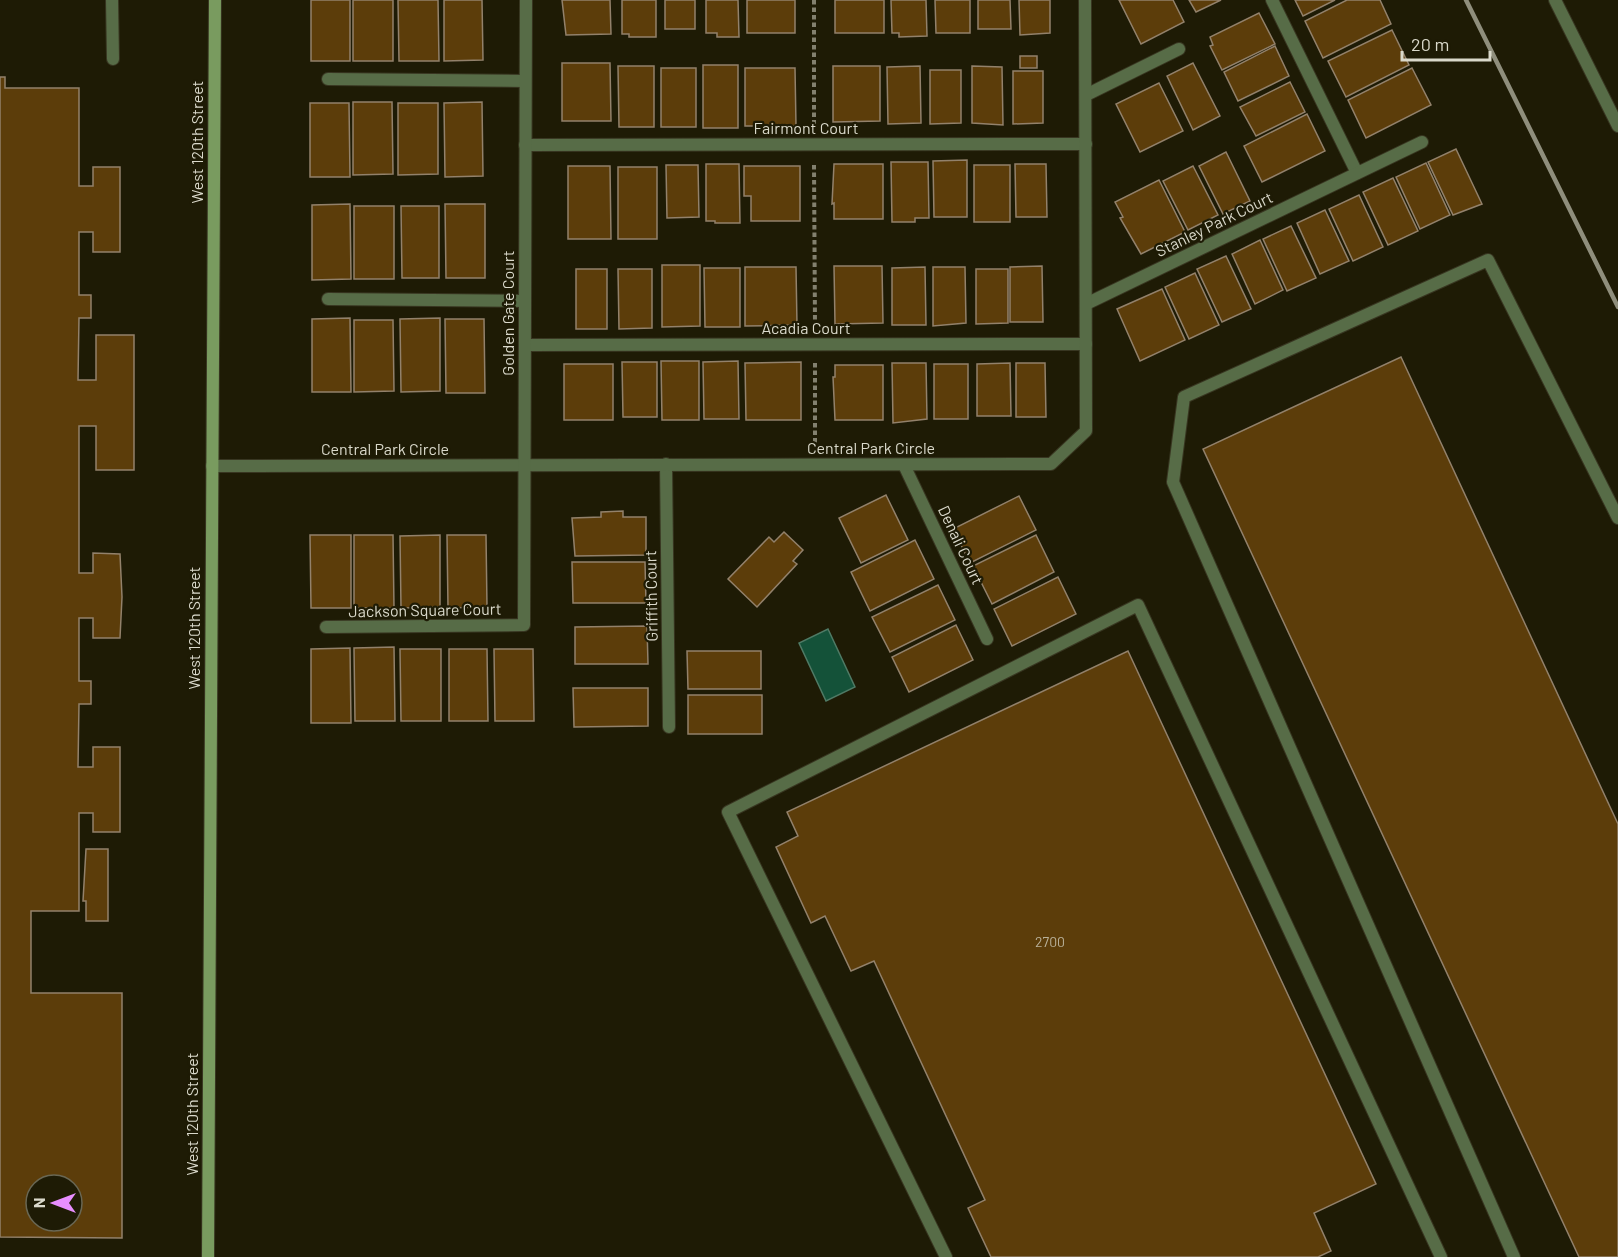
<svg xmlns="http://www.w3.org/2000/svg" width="1618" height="1257" font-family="Barlow,sans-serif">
<rect width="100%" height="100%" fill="#1e1b05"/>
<!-- water -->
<polygon fill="#145239" stroke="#4f7a65" stroke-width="1.5" points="828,629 855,687 826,701 799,643"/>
<!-- building -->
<g fill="#5c3d0a" stroke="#92816b" stroke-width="1.5" fill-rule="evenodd">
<rect x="311" y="0" width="39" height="61"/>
<rect x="353" y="0" width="40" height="61"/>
<polygon points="398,0 438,0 439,61 399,61"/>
<polygon points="444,0 482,0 483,60 444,61"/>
<polygon points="562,0 610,0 611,34 566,35"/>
<polygon points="622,0 656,0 656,37 629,37 629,34 622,34"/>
<rect x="665" y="0" width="30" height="29"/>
<polygon points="706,0 738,0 739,37 717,37 717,33 706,33"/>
<rect x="747" y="0" width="48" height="33"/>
<rect x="835" y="0" width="49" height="33"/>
<polygon points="891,0 926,0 927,36 899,37 899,33 892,33"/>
<polygon points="935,0 970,0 970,33 936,33"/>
<polygon points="978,0 1010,0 1011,29 978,29"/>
<polygon points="1019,0 1050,0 1050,33 1020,35"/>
<polygon points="1119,0 1173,0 1184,22 1141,44"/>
<polygon points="1189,0 1221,0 1196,12"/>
<polygon points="1295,0 1335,0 1303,16"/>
<polygon points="1347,0 1380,0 1391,24 1323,58 1305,21"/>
<polygon points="1259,13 1275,44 1222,70 1210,46 1213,45 1210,37"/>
<polygon points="1392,30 1409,65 1346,97 1328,61"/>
<polygon points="1275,46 1289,76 1238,101 1224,72"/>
<rect x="1020" y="56" width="17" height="12"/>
<polygon points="562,63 610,63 611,121 562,121"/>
<polygon points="1193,63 1220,116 1193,130 1167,76"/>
<rect x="703" y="65" width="35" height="63"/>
<polygon points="618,66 654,66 654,127 619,127"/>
<polygon points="833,66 880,66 880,121 833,122"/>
<polygon points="920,66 921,123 888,124 887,67"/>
<polygon points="972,66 1002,67 1003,125 972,123"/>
<rect x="661" y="68" width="35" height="59"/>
<polygon points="745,68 795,68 796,126 745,126"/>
<polygon points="1412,68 1431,105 1366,138 1348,100"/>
<polygon points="930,70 961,70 961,123 930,124"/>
<polygon points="1013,71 1043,71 1043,123 1013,124"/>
<path d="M 0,77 L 5,77 L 5,88 L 79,88 L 79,186 L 93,186 L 93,167 L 120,167 L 120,252 L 93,252 L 93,232 L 79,232 L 79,295 L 91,295 L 91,318 L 79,318 L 78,380 L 96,380 L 96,335 L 134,335 L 134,470 L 96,470 L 96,426 L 79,426 L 79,573 L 93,573 L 93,553 L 120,554 L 122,597 L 120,638 L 93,638 L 93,618 L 79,618 L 79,681 L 91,681 L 91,704 L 79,704 L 78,767 L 93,767 L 93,747 L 120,747 L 120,832 L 93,832 L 93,813 L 79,813 L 79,911 L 31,911 L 31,993 L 122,993 L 122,1238 L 0,1237 ZM 36,1185 L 72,1185 L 72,1221 L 36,1221 Z"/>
<polygon points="1290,82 1305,112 1256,136 1240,107"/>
<polygon points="1159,83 1183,131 1140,152 1116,104"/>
<polygon points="353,102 392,102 393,174 353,175"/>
<polygon points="482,102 483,176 445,177 444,103"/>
<polygon points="310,103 349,103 350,177 310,177"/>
<polygon points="398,103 438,103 438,174 398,175"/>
<polygon points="1307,114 1325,151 1262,182 1244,146"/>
<polygon points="1456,149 1482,204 1453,215 1428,162"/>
<polygon points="1226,152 1250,201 1223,214 1199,166"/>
<polygon points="967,160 967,217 934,217 933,161"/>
<polygon points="891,162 928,162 929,218 915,218 915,222 892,222"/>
<polygon points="1426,163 1450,215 1420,229 1396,177"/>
<polygon points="706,164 739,164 740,223 715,223 715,221 706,221"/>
<polygon points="834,164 883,164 883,219 834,219 834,203 832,204"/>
<polygon points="1015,164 1046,164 1047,217 1016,217"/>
<polygon points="666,165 698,165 699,217 667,218"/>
<rect x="974" y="165" width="36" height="57"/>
<polygon points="568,166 610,166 611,239 568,239"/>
<polygon points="744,166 800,166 800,221 751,221 751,196 744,196"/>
<polygon points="1193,166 1218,215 1188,230 1163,181"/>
<rect x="618" y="167" width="39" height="72"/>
<polygon points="1393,178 1418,231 1388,245 1363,192"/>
<polygon points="1159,180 1185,232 1141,254 1120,218 1123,217 1115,202"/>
<polygon points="1359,195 1383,247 1353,261 1329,209"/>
<polygon points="350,204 351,279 312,280 312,205"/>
<polygon points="445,204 485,204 485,278 446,278"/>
<rect x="354" y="206" width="40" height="73"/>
<polygon points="401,206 439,206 439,278 402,278"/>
<polygon points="1325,210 1349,261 1320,274 1297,223"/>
<polygon points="1291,226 1316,278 1287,291 1263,239"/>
<polygon points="1260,240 1283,290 1255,304 1232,254"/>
<polygon points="1226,256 1251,309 1222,322 1197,269"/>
<polygon points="662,265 700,265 700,326 662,327"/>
<polygon points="834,266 882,266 883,323 835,324"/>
<polygon points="1042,266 1043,322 1010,322 1010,267"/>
<polygon points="745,267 796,267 797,325 745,326"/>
<polygon points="925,267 926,325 892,325 892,268"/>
<polygon points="933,267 965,267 966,323 933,326"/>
<polygon points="704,268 740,268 740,327 705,327"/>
<rect x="576" y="269" width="31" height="60"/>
<polygon points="618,269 652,269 652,328 619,329"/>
<polygon points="976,269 1008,269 1008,323 976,324"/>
<polygon points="1195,273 1219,325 1189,339 1165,287"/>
<polygon points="1162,289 1185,340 1140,361 1117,309"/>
<polygon points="350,318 351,392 312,392 312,319"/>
<polygon points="440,318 440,391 401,392 400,319"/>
<polygon points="445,319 484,319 485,393 446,393"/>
<polygon points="354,320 393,320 394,391 354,392"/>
<polygon points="1401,357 1618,824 1618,1257 1579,1257 1203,449"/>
<polygon points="661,361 699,361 699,420 662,420"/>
<polygon points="738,361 739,419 704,419 703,362"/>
<polygon points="622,362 657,362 657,417 623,417"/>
<polygon points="801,362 801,420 746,420 745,363"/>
<polygon points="892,363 926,363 927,419 893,423"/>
<polygon points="1010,363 1011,416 977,416 977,364"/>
<polygon points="1016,363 1045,363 1046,417 1016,417"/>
<rect x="564" y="364" width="49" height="56"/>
<rect x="934" y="364" width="34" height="55"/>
<polygon points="835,365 883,365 883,420 835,420 833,377 835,377"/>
<polygon points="886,495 908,540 861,563 839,518"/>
<polygon points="1019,496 1036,530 970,563 953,529"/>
<polygon points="623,511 623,517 646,517 646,555 575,556 572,518 601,517 601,512"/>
<polygon points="784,532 803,550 793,561 797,564 757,607 728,579 769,537 774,542"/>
<polygon points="310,535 351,535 351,608 311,608"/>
<polygon points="354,535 393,535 394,608 354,608"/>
<polygon points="440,535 440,607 401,608 400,536"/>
<polygon points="447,535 486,535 487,607 448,608"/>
<polygon points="1036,535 1054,572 992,604 973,566"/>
<polygon points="915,540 934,579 870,611 851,572"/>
<polygon points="572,562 645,562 646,603 573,603"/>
<polygon points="1058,577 1076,614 1012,646 994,609"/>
<polygon points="938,585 955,620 890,652 872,617"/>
<polygon points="956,625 973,660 909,692 892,657"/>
<polygon points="647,626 648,664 575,664 575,627"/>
<polygon points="394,647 395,721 355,721 354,648"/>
<polygon points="350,648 351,723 311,723 311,649"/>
<polygon points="400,649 441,649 441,721 401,721"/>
<polygon points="449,649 487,649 488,721 449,721"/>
<polygon points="494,649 533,649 534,721 495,721"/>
<polygon points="687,651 761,651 761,689 688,689"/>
<polygon points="1128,651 1376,1184 1314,1213 1331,1251 1318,1257 991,1257 968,1208 985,1200 874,961 851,971 825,916 811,923 776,847 798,836 787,812"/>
<polygon points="573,688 648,688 648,726 574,727"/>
<rect x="688" y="695" width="74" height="39"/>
<polygon points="86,849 108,849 108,921 86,921 86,901 83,901"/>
</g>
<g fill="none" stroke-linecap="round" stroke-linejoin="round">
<defs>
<g id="lane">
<polyline points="112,0 113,59"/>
<polyline points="1555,0 1618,126"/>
<polyline points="946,1257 728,812 1138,605 1441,1257"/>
<polyline points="1514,1257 1173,482 1184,397 1488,260 1618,518"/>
</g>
<g id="street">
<polyline points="1272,0 1357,173"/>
<polyline points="328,79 525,81"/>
<polyline points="1086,95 1179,49"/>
<polyline points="525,145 1086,144"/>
<polyline points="328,299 525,301"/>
<polyline points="1086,304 1422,142"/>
<polyline points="525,345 1086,344"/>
<polyline points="666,464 669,727"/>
<polyline points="904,465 987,639"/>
<polyline points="212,466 1051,464 1086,431 1085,0"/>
<polyline points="326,627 524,625 526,0"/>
</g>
<polyline id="secondary" points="208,1257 215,0"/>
</defs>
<!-- lane casing -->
<use href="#lane" stroke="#383621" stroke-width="14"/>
<!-- street casing -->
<use href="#street" stroke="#383621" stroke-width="14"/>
<!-- secondary casing -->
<use href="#secondary" stroke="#383621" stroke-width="14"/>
<!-- path -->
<g stroke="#83816f" stroke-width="4" stroke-dasharray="4.5 3" stroke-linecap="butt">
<polyline points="814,0 814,124"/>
<polyline points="814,165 815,325"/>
<polyline points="815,363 815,445"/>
</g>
<!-- lane -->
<use href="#lane" stroke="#576c47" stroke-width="12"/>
<!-- street -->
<use href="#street" stroke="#576c47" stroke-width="12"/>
<!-- secondary -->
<use href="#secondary" stroke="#799b5f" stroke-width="12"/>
<!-- rail -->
<polyline stroke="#8f8e7c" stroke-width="4.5" points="1466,0 1618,307"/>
</g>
<g text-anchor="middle" stroke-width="4.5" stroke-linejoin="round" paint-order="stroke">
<!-- number labels -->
<g font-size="14" fill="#bab29b">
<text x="1050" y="947">2700</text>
</g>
<!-- street labels -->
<g font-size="16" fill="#dad9cb" stroke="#1e1b05">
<text x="806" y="134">Fairmont Court</text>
<text transform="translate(197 142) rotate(-90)" y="6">West 120th Street</text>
<text transform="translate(1214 224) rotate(-26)" y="6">Stanley Park Court</text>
<text transform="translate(508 313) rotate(-90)" y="6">Golden Gate Court</text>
<text x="806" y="334">Acadia Court</text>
<text x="871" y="454">Central Park Circle</text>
<text x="385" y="455">Central Park Circle</text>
<text transform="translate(961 545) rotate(65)" y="6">Denali Court</text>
<text transform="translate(651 596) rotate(-91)" y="6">Griffith Court</text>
<text transform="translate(425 610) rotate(-1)" y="6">Jackson Square Court</text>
<text transform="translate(194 628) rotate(-90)" y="6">West 120th Street</text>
<text transform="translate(192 1114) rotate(-90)" y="6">West 120th Street</text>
</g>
</g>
<!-- north arrow -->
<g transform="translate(54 1203) rotate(270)"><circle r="28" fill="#1e1b05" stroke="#696754" stroke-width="1.5"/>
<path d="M0-4.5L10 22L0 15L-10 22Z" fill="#e88eff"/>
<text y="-9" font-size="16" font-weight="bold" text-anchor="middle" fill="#dad9cb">N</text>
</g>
<!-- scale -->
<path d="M1402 51v9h88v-9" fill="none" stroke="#dad9cb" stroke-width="3"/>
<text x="1411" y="51" font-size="18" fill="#dad9cb" stroke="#1e1b05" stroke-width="4.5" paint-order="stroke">20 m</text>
</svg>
